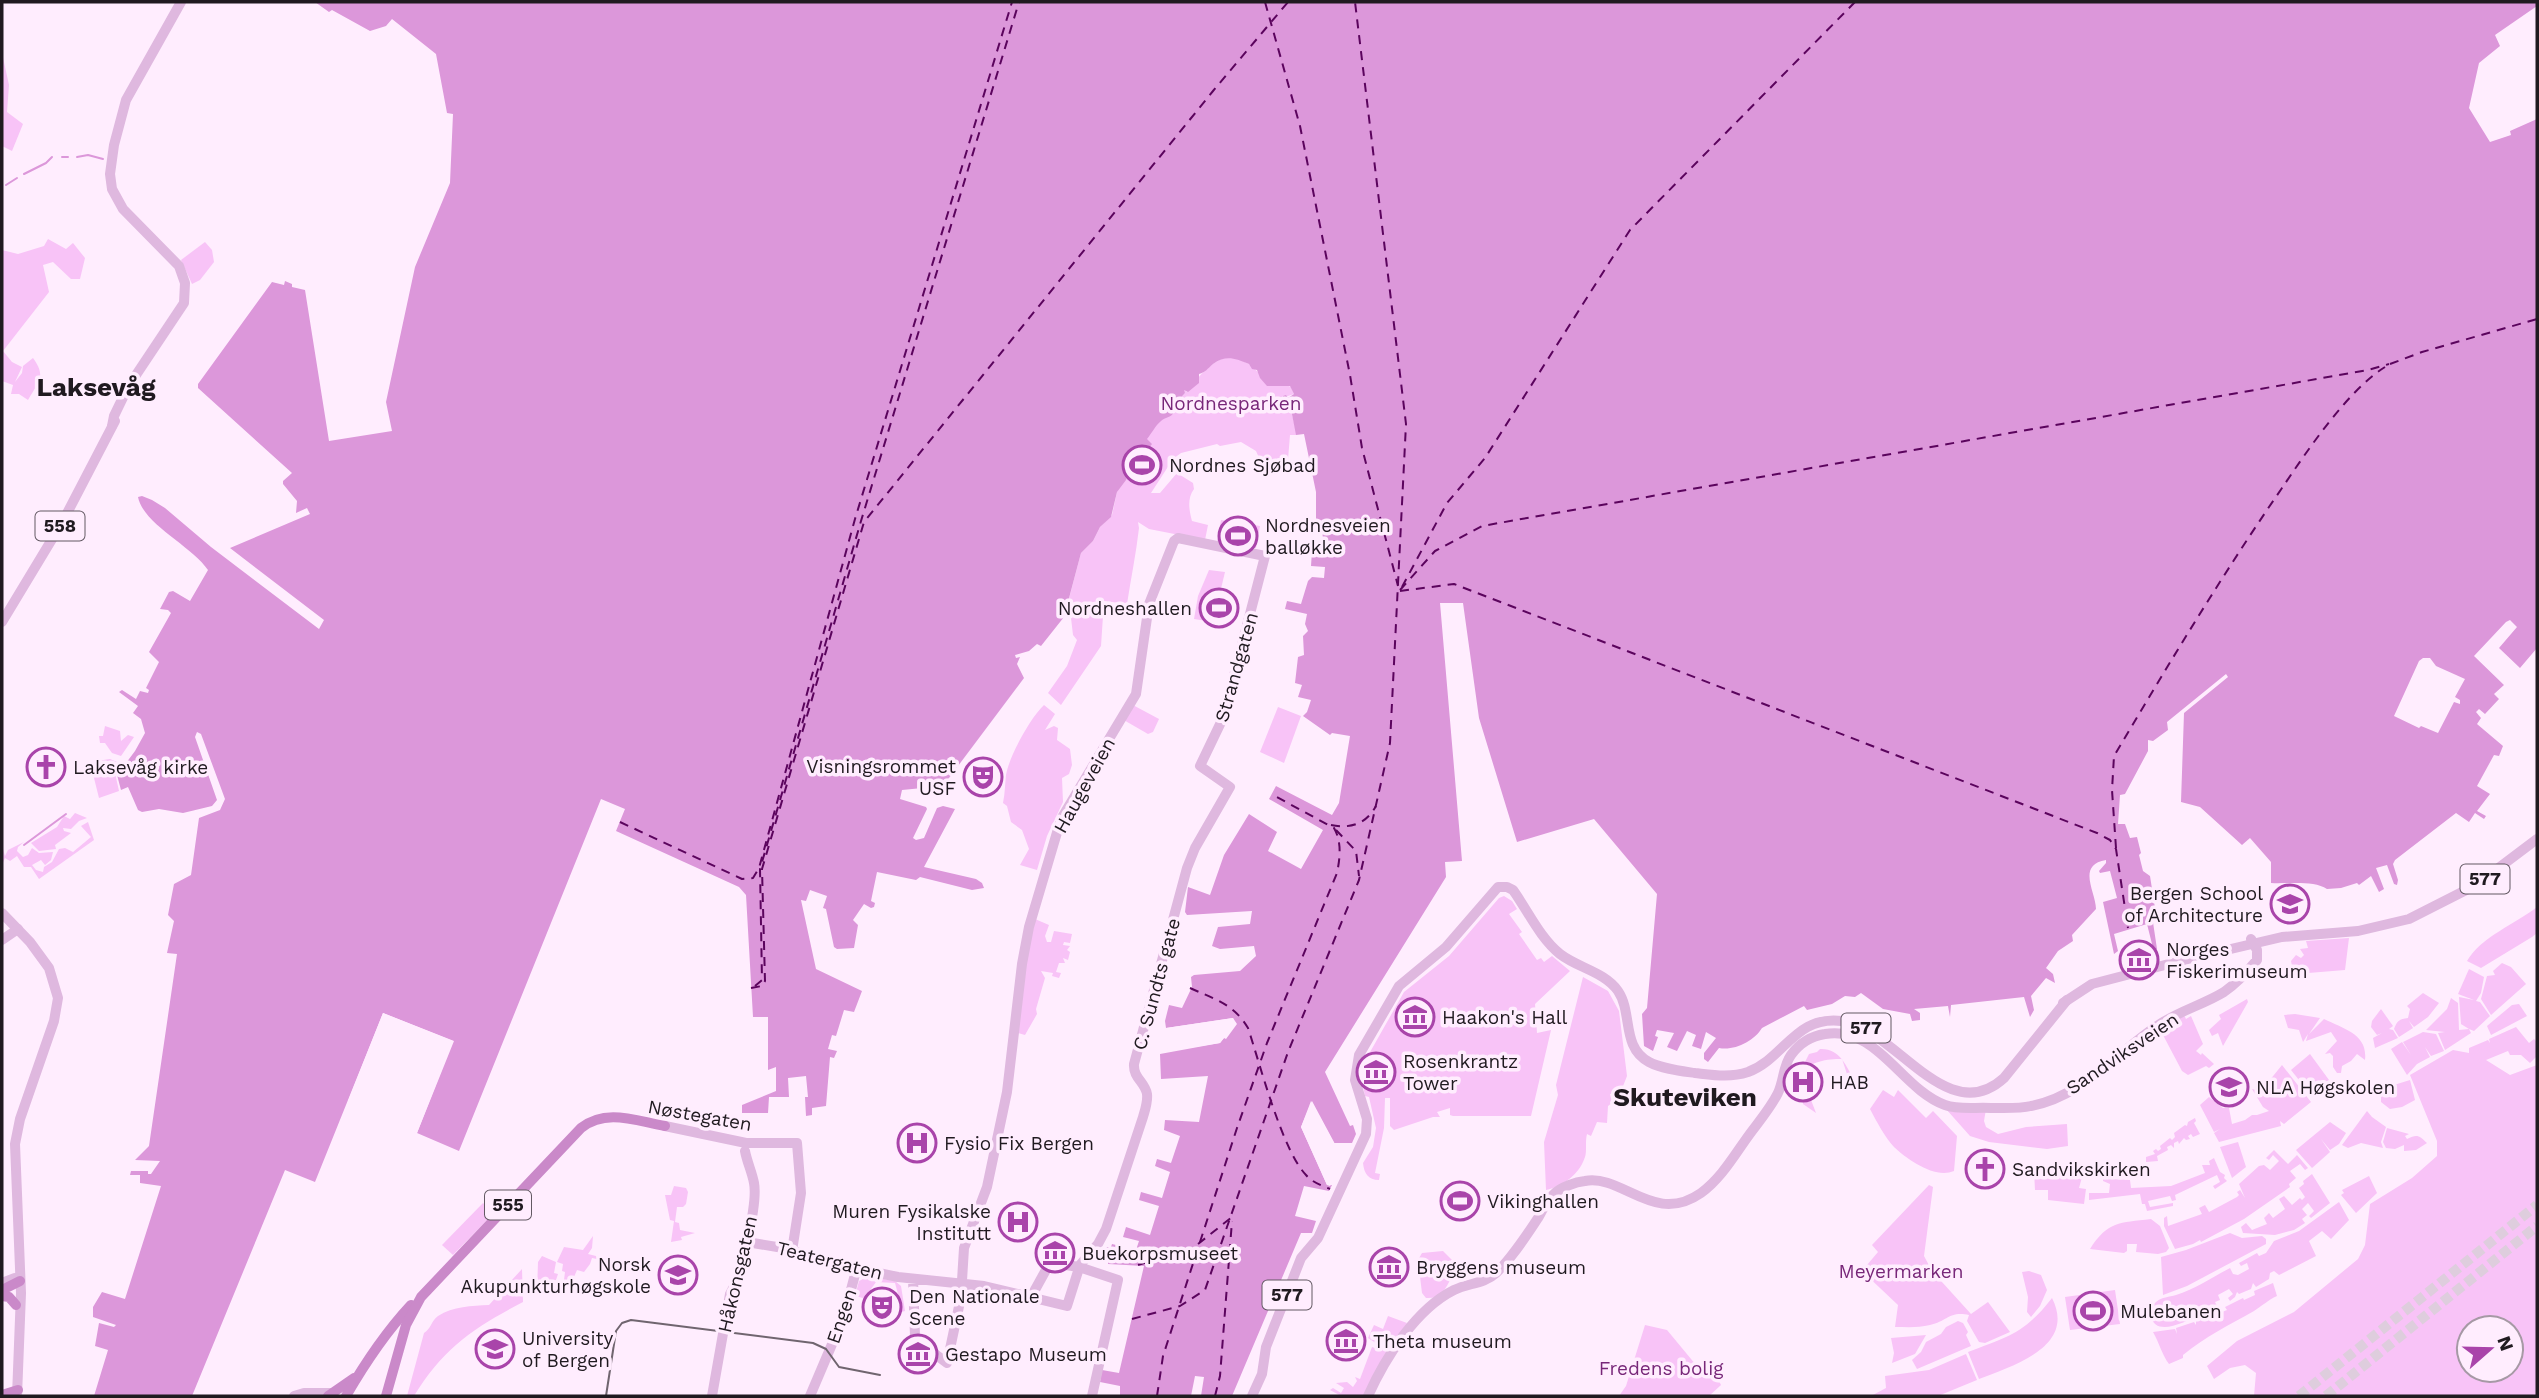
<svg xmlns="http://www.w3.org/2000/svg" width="2539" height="1398" font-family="'Work Sans',sans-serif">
<rect width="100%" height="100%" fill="#ffedfe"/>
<!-- green -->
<g fill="#f8c3f7" fill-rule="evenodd">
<polygon points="2,53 9,85 7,112 23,124 12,151 2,146"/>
<path d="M 48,239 L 66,249 L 73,243 L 85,258 L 80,279 L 71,279 L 53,262 L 43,265 L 49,292 L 3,351 L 12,362 L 22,367 L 15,382 L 22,373 L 23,366 L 33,358 C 47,377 38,382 28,400 L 19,394 L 11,394 L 13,385 L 2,381 L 2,250 L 18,254 L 44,246 Z"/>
<polygon points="205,242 212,250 214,262 200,280 192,284 181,260"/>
<path d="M 1232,356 L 1249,364 L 1259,373 L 1291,387 L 1294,394 L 1282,398 L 1291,410 L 1296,431 L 1296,435 L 1290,435 L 1287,472 L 1266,474 L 1256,451 L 1241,442 L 1220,446 L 1217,444 L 1181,453 L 1173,459 L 1151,493 L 1160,493 L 1177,473 L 1193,483 L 1194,489 C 1187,498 1189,510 1192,521 L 1208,525 L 1205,540 L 1149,529 L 1138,522 L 1139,528 C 1136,554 1131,578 1127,604 L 1104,601 L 1101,646 L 1061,705 L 1048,693 L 1067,666 L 1077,640 L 1073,635 L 1071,618 L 1065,614 L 1081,553 L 1093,541 L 1100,527 L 1112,515 L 1117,492 L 1120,485 L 1112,444 L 1171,414 L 1174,411 L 1177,401 L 1185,393 L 1183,391 L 1184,389 L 1187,392 C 1199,376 1212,359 1232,356 Z"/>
<polygon points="1221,520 1260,526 1256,548 1217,542"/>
<polygon points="1209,570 1225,572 1213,622 1194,619 1198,596"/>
<polygon points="1131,704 1159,719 1153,732 1148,734 1122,719"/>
<path d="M 1044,705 L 1055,714 L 1045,730 L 1054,726 L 1058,728 L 1057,740 L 1070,749 L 1072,765 L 1069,774 L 1062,778 L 1063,802 L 1047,836 L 1037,870 L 1020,865 L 1029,849 L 1022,830 L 1011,822 L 1007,806 L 1003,803 C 1005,793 1005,784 1006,775 C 1009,757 1030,718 1044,705 Z"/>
<polygon points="1278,707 1301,716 1284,763 1260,752"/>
<polygon points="105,726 120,731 121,741 128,735 134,737 121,756 112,753 105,743 100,743 99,736 103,736"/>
<polygon points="110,759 117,762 115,773 119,791 99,798 90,762"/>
<polygon points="75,813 87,818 79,821 71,829 63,828 64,831 71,833 55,845 56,849 39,851 31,843 57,827 64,816 70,819"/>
<polygon points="88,822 94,840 39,879 31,867 24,867 17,856 10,861 5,858 2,865 2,845 5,856 8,850 24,842 18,847 17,851 23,857 28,855 32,848 39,853 53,852 51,860 45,865 41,860 32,865 36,870 43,872 44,867 52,862 59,849 65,848 73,852 91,837 81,826"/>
<path d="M 1504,896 L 1512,901 L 1517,909 L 1509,914 L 1522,932 L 1519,934 L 1537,960 L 1541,958 L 1544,962 L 1552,956 L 1570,971 L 1535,1004 L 1537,1033 L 1551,1030 L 1531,1116 L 1453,1116 L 1450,1115 L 1450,1108 L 1437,1112 L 1440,1117 L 1433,1117 L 1394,1130 L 1390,1126 L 1390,1098 L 1385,1098 L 1384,1128 L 1375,1173 L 1380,1174 L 1379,1180 C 1368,1180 1364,1173 1363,1163 L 1373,1147 L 1376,1128 L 1369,1097 L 1365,1096 L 1363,1086 L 1369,1063 L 1365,1061 L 1404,992 L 1449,956 L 1499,898 Z"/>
<path d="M 2537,907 L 2537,933 L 2532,937 L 2481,968 L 2467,961 C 2481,937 2515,924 2537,907 Z"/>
<polygon points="1035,919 1049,925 1045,936 1047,942 1051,942 1054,931 1072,934 1070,943 1064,942 1063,945 1070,946 1067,950 1070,952 1068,960 1063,958 1065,963 1059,963 1056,972 1061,973 1059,978 1052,976 1053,973 1041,971 1045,978 1036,1009 1037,1014 1025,1035 1018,1033 1026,959"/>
<polygon points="2349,938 2345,970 2296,974 2296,967 2292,966 2291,961 2296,955 2301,958 2304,955 2300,949 2308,948 2306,941"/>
<polygon points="2502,963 2511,967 2526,984 2491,1015 2481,999 2487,976 2495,975 2493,971"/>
<polygon points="2469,969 2484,977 2481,993 2476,1001 2480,1002 2490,1016 2474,1031 2469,1029 2471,1033 2445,1050 2438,1033 2445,1032 2426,1030 2447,1009 2451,998 2458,1003 2459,1030 2469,1029 2461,1024 2459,997 2474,1000 2458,994"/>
<path d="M 1583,977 L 1608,991 L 1619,1011 L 1627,1076 L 1616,1104 L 1615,1093 L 1610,1094 L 1612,1103 L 1608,1106 L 1607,1123 L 1597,1122 L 1591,1136 L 1587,1134 C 1585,1141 1587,1151 1585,1157 C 1579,1175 1563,1186 1546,1190 L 1544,1142 L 1558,1095 L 1556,1085 Z"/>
<path d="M 2423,993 L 2439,1003 L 2428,1017 L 2414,1027 L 2409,1021 L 2413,1028 L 2399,1037 L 2394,1029 C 2397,1021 2399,1019 2408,1018 L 2410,1009 L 2407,1006 Z"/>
<polygon points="2247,999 2248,1002 2223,1046 2218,1033 2212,1036 2209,1030 2221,1019 2219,1015"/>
<polygon points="2519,1004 2527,1016 2491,1035 2487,1026 2512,1005"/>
<polygon points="2381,1009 2393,1026 2389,1029 2393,1030 2398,1038 2375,1048 2373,1038 2382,1033 2377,1035 2371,1027 2372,1021"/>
<path d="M 2295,1014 L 2320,1018 L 2309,1034 L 2324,1019 C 2344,1029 2368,1034 2365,1060 L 2357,1054 L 2351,1061 L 2342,1066 L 2341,1073 L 2337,1073 L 2333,1067 L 2333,1056 L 2330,1053 L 2325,1054 L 2337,1041 L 2331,1032 L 2306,1041 L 2308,1034 L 2303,1042 L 2299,1030 L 2288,1028 L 2284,1015 Z"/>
<polygon points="2184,1015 2186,1019 2191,1016 2203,1044 2196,1051 2201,1055 2202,1053 2214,1064 2209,1068 2206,1066 2188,1075 2182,1071 2163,1035 2166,1033 2163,1027"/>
<path d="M 2516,1027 L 2529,1043 L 2534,1039 L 2537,1042 L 2537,1056 L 2530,1063 L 2521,1055 L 2510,1055 L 2508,1051 L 2486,1060 L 2510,1075 L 2537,1065 L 2537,1396 L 2254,1396 L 2256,1373 L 2245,1365 L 2230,1368 L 2214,1379 L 2207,1366 L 2237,1341 L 2294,1312 L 2358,1259 L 2365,1245 L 2370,1204 L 2412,1178 L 2437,1156 L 2437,1141 L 2410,1075 L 2453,1050 L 2469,1053 L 2469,1048 L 2488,1040 L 2490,1043 L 2489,1039 ZM 2469,1328 L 2511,1328 L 2511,1370 L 2469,1370 Z"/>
<polygon points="2423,1032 2436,1034 2444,1051 2431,1056 2425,1047 2430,1057 2417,1064 2407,1075 2391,1049 2402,1042 2411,1055 2403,1042"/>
<path d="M 1820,1049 C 1840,1048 1846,1066 1855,1081 L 1850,1083 L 1842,1059 C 1827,1059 1810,1061 1801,1074 L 1816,1113 L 1803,1104 L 1801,1073 L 1803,1066 L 1809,1054 L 1817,1052 Z"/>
<polygon points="2310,1054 2329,1080 2311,1095 2291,1070"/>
<polygon points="2282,1065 2311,1102 2284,1124 2280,1121 2281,1126 2219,1142 2214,1133 2220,1129 2214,1132 2200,1105 2209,1097 2223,1108 2229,1108 2232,1124 2245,1120 2252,1115 2257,1115 2269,1111 2263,1107 2252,1089 2261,1091"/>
<polygon points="2410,1080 2415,1100 2402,1107 2390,1109 2381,1102 2381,1089"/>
<path d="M 1883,1090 L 1894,1097 L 1898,1090 L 1926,1118 L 1933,1111 L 1957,1136 L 1954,1171 C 1935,1179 1908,1160 1894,1147 C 1884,1136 1877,1122 1870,1109 Z"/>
<polygon points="1946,1109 1986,1109 1984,1121 1986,1127 1998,1134 2026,1127 2067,1124 2068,1146 2047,1149 1989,1142 1970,1136"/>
<polygon points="2367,1111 2372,1117 2386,1127 2381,1142 2383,1148 2361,1143 2348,1148 2342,1145"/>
<polygon points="2195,1118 2196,1121 2194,1123 2200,1134 2193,1137 2191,1134 2188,1136 2190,1139 2186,1140 2184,1138 2179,1144 2178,1141 2174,1143 2174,1148 2171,1145 2167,1147 2168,1150 2157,1156 2158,1161 2146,1162 2146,1157 2155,1154 2153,1151 2156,1149 2158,1151 2161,1149 2160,1146 2170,1138 2172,1140 2175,1137 2174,1133 2185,1125 2187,1126 2188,1122"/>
<polygon points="2330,1122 2346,1133 2339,1144 2330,1150 2321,1139 2330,1152 2312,1168 2296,1150"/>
<path d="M 2387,1128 L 2409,1134 L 2405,1136 L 2407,1139 C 2417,1134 2419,1135 2427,1143 L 2416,1150 L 2404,1151 L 2404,1145 L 2395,1149 L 2386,1148 L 2383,1142 Z"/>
<polygon points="2238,1142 2246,1167 2232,1178 2220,1147"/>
<polygon points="2274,1150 2288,1164 2297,1155 2308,1168 2305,1170 2300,1164 2290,1171 2296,1178 2289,1184 2290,1187 2244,1219 2201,1242 2200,1240 2193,1244 2175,1249 2164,1226 2164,1218 2167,1216 2168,1226 2202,1214 2199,1208 2205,1205 2209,1212 2237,1197 2239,1195 2237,1192 2240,1190 2245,1198 2239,1184 2259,1166 2264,1165 2270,1170 2279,1161 2273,1155 2269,1160 2266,1158"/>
<polygon points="2214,1158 2220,1172 2225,1175 2224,1178 2227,1181 2215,1189 2213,1186 2220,1182 2217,1175 2175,1195 2176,1200 2172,1201 2170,1196 2148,1201 2150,1207 2173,1203 2173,1206 2147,1211 2145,1204 2142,1204 2140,1194 2089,1200 2089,1193 2109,1193 2110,1184 2103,1181 2103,1174 2109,1175 2109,1179 2130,1180 2131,1188 2171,1186 2205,1173 2202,1165 2210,1165 2209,1161"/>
<polygon points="2034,1171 2040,1172 2040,1175 2082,1177 2079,1188 2086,1189 2084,1204 2048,1200 2048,1190 2035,1190"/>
<polygon points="2312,1174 2330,1203 2311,1218 2309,1216 2314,1211 2308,1203 2302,1209 2307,1215 2302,1219 2305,1223 2294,1230 2275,1235 2243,1233 2241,1227 2246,1223 2252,1230 2267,1224 2264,1218 2269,1213 2273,1218 2285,1209 2279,1199 2284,1196 2292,1205 2300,1198 2302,1200 2305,1197 2299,1188 2304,1184 2303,1181"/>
<polygon points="2369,1176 2377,1193 2356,1213 2341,1195 2344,1193 2342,1190"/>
<path d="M 1929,1185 L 1933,1187 L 1924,1256 L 1932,1271 L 1971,1314 L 1988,1302 L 2010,1332 L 1985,1343 L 1979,1342 L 1967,1321 L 1969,1315 C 1949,1311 1948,1321 1930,1325 C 1918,1328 1907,1327 1895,1327 L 1898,1305 L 1862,1271 L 1878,1252 L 1872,1245 Z"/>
<polygon points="674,1186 686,1188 688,1192 686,1204 683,1207 677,1207 675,1222 679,1223 680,1230 695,1233 681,1237 682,1240 671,1242 674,1221 670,1220 665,1195 671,1195"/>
<path d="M 2339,1202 L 2349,1220 L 2331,1239 L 2322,1231 L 2309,1241 L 2316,1256 L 2279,1275 L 2274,1271 L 2270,1273 L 2269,1279 L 2256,1287 L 2253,1283 L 2251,1289 L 2239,1294 L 2237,1292 L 2235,1297 L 2230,1301 L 2228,1298 L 2233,1294 L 2229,1289 L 2218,1295 L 2220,1300 L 2215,1302 L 2217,1306 L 2211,1310 L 2197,1312 L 2198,1316 C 2186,1321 2155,1338 2151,1316 C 2150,1311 2152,1305 2156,1302 C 2162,1297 2169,1297 2176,1295 C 2195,1289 2213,1277 2230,1268 L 2233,1274 L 2238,1275 L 2249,1269 L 2247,1263 L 2241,1266 L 2239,1263 L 2257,1253 L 2259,1256 L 2266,1253 L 2274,1241 L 2299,1231 Z"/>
<polygon points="483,1203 494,1213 453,1255 442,1245"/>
<path d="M 2151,1219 L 2160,1226 L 2169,1248 L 2166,1252 L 2158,1254 L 2136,1252 L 2137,1244 L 2127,1244 L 2127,1251 L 2124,1253 L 2090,1249 C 2108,1221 2119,1223 2151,1219 Z"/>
<polygon points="2230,1233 2242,1238 2262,1236 2266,1239 2266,1244 2187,1286 2163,1295 2161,1257 2186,1250"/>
<polygon points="593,1236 592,1248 588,1254 596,1256 597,1259 592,1258 590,1264 584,1272 577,1270 570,1286 567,1281 565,1283 561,1282 564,1280 565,1272 562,1271 563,1264 557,1262 564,1247 583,1250"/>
<path d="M 1443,1251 L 1452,1260 L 1454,1278 L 1451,1278 C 1446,1289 1440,1299 1426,1298 L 1422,1293 L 1418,1260 L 1422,1253 Z"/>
<path d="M 542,1256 L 556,1262 L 554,1273 L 558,1274 C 554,1287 551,1291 537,1293 L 538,1262 Z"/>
<path d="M 522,1269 L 523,1302 C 475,1327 443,1348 414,1396 L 407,1396 L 424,1333 C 431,1329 431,1321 438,1316 C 453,1306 472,1306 489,1305 Z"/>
<polygon points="2029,1271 2041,1275 2047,1290 2040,1306 2031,1317 2027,1312 2028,1297 2022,1272"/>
<polygon points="869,1276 895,1281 901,1286 905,1311 898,1313 899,1298 895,1283 876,1282 871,1289 866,1302 863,1298 855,1296 859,1281"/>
<path d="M 2273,1283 L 2277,1296 C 2268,1300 2262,1306 2254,1311 C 2229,1325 2205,1337 2183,1355 L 2183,1358 L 2169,1364 C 2162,1355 2159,1342 2153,1332 L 2175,1329 L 2177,1334 L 2176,1328 L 2194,1322 L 2196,1325 L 2196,1321 L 2219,1310 L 2222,1312 L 2227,1310 L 2225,1307 L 2243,1298 L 2244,1300 L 2255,1295 L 2254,1291 Z"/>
<polygon points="2115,1290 2120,1324 2070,1330 2065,1297"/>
<path d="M 2052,1298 C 2077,1347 2012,1366 1979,1379 L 1968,1352 C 2008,1337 2025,1333 2052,1298 Z"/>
<polygon points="1388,1316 1407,1323 1393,1343 1365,1396 1341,1396 1330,1390 1333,1388 1341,1393 1344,1388 1336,1383 1347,1382 1353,1387 1357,1381 1355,1377 1360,1379 1372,1347 1377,1349 1379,1345 1368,1338 1374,1325 1383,1329"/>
<polygon points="1958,1321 1963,1323 1968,1332 1966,1335 1971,1346 1917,1369 1912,1360 1921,1352 1926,1342 1941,1334 1946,1327"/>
<polygon points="1645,1325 1667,1330 1696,1365 1709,1361 1721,1385 1709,1396 1619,1396 1626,1386"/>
<polygon points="1926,1335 1915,1354 1892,1363 1894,1353 1891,1338"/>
<polygon points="1966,1354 1977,1380 1938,1396 1871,1396 1886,1388 1885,1376 1929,1370"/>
</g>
<!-- water -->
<path fill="#dc97da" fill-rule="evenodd" d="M 315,2 L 2537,2 L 2537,6 L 2495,35 L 2500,46 L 2479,63 L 2469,108 L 2490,142 L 2511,135 L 2510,131 L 2537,119 L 2537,648 L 2520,668 L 2499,648 L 2517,627 L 2510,620 L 2506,622 L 2474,656 L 2504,685 L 2494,694 L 2499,699 L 2485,714 L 2479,709 L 2476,712 L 2481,718 L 2477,724 L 2503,746 L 2499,756 L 2494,755 L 2477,786 L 2490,794 L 2477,811 L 2486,816 L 2484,819 L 2475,813 L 2469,822 L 2456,813 L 2395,860 L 2393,864 L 2398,880 L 2397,885 L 2394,884 L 2387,865 L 2376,868 L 2384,889 L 2379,892 L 2371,876 L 2359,885 L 2357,883 L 2341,888 L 2327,889 C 2314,880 2288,884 2271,883 L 2271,862 L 2250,838 L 2242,845 L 2200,807 L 2181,802 L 2184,713 L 2228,677 L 2226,674 L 2167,722 L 2168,730 L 2153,741 L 2148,740 L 2148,751 L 2125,794 L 2120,795 L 2118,824 L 2125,824 L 2130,838 L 2137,837 L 2141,853 L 2139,855 L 2143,871 L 2150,876 L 2155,908 L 2151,909 L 2157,949 L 2143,953 L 2142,947 L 2152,944 L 2147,924 L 2114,934 L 2118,951 L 2114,954 L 2103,902 L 2117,898 L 2110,871 L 2100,873 L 2099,871 L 2106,863 L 2106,860 C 2076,865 2096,892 2096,909 L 2072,935 L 2073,941 L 2058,951 L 2046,968 L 2053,974 L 2055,983 L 2046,978 L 2031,996 L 2034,1010 L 2030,1017 L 2024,997 L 1951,1005 L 1950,1017 L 1948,1006 L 1914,1009 L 1920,1013 L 1920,1020 L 1912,1021 L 1910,1014 L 1883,1009 L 1861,993 L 1855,997 L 1845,996 L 1832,1004 L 1807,1010 L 1804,1006 L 1762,1028 C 1754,1041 1735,1051 1719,1048 L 1708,1062 L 1704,1059 L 1704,1053 L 1716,1038 L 1706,1032 L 1701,1049 L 1692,1046 L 1696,1035 L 1687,1031 L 1677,1051 L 1667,1047 L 1674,1033 L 1657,1030 L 1655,1036 L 1658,1037 L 1653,1051 L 1644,1046 L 1642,1014 L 1647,1008 L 1657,894 L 1594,819 L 1517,842 L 1479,718 L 1463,603 L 1440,603 L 1462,861 L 1445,862 L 1446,877 L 1325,1072 L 1350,1126 L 1353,1125 L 1356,1134 L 1352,1143 L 1335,1144 L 1312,1101 L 1301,1127 L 1327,1185 L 1332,1185 L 1329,1191 L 1304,1186 L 1295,1216 L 1316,1221 L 1312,1233 L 1301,1233 L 1232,1396 L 1201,1396 L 1204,1377 L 1195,1376 L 1191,1396 L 1120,1396 L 1120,1386 L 1100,1382 L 1102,1370 L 1119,1373 L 1144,1266 L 1108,1264 L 1108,1257 L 1103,1254 L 1105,1247 L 1111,1247 L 1112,1244 L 1136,1250 L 1139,1241 L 1123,1237 L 1126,1227 L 1150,1235 L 1159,1206 L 1139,1200 L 1141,1192 L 1162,1198 L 1170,1172 L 1155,1166 L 1157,1159 L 1171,1163 L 1180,1136 L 1164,1130 L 1165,1120 L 1199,1122 L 1208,1076 L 1161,1079 L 1160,1054 L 1220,1043 L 1235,1024 L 1233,1018 L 1166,1028 L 1165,1021 L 1169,1005 L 1182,1008 L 1192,987 L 1191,977 L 1194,975 L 1240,971 L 1256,956 L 1254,946 L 1220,949 L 1212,946 L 1218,927 L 1250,924 L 1252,911 L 1187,915 L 1185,912 L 1188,887 L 1210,895 L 1224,855 L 1249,814 L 1277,832 L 1268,851 L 1301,869 L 1323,830 L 1269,799 L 1276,786 L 1332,815 L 1339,803 L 1350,736 L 1332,733 L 1330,735 L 1303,716 L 1307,712 L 1311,700 L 1298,697 L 1302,685 L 1295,683 L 1298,657 L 1304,655 L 1303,636 L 1308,631 L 1305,624 L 1307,614 L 1285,609 L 1287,601 L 1301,604 L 1308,581 L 1312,577 L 1324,578 L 1325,567 L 1311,566 L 1312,551 L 1323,542 C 1323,533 1322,528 1316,521 L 1316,492 L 1304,434 L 1296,435 L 1291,409 L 1283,403 L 1283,396 L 1286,395 L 1288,398 L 1294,394 L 1290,386 L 1267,386 L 1260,378 L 1257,370 L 1252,369 L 1249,364 C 1234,358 1226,355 1213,364 C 1207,369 1206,372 1199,374 L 1199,383 L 1188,392 L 1184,390 L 1185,393 C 1178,400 1178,403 1174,412 C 1171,418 1165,417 1161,421 C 1155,426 1152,433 1147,439 L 1152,444 L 1140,459 L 1135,456 L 1126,480 L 1117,492 L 1111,517 L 1100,527 L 1093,541 L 1081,553 L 1064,617 L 1041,646 L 1037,644 L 1029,651 L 1015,655 L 1016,658 L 1020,657 L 1017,664 L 1024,678 L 943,786 L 902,790 L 900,799 L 926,807 L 927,809 L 913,838 L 916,840 L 924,838 L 937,808 L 943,806 L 955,809 L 924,867 L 976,879 L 982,883 L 984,888 L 972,890 L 920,877 L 916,880 L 877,872 L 871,901 L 875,903 L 874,907 L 871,908 L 864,904 L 853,920 L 858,925 L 854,948 L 837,949 L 834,947 L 826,909 L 823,908 L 827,896 L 810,890 L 806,901 L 801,900 L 816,969 L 862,991 L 854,1012 L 844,1010 L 836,1036 L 832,1035 L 828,1049 L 837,1051 L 834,1058 L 830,1057 L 826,1106 L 812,1108 L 812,1115 L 806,1116 L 805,1097 L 808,1097 L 806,1076 L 788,1078 L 789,1097 L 769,1097 L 768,1113 L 742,1113 L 742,1105 L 776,1091 L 776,1067 L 768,1070 L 768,1017 L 753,1017 L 746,895 L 739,887 L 616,831 L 625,809 L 601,799 L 459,1151 L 417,1133 L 453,1041 L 383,1013 L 315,1182 L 285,1170 L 192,1396 L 94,1396 L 108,1350 L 95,1346 L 99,1323 L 114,1327 L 116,1325 L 93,1317 L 93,1307 L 102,1292 L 125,1299 L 161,1186 L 140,1183 L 140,1175 L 130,1175 L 131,1171 L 148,1171 L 148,1174 L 151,1174 L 160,1161 L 135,1160 L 149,1146 L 177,954 L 167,953 L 174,921 L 168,915 L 174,884 L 191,875 L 199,818 L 220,810 L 225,799 L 201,734 L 197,732 L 195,737 L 217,800 L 212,806 L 183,813 L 159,809 L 142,812 L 138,810 L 128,787 L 121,790 L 117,775 L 135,751 L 145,733 L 141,719 L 133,713 L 138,706 L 119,692 L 122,690 L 136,699 L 140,691 L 148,693 L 149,690 L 146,688 L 159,662 L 149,652 L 171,613 L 168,610 L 160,609 L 169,592 L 173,591 L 190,601 L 208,570 C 192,546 143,524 138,497 L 142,496 L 152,500 L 165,508 L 211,547 L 319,629 L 324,620 L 230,548 L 310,514 L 307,508 L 296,513 L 297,501 L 283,484 L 283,481 L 292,473 L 198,388 L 198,384 L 272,282 L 284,285 L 285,281 L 292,284 L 292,287 L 305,290 L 329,441 L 392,431 L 386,402 L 415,267 L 450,183 L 453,114 L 447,113 L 436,54 L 392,19 L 386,26 L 370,31 L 332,10 L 329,12 ZM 2423,658 L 2430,658 L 2436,666 L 2465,679 L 2455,697 L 2460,700 L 2460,704 L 2454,702 L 2438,733 L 2421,726 L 2419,728 L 2394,716 L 2419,661 Z"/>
<!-- pier -->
<g fill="#ffedfe">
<polygon points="383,1013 454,1041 417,1133 414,1132 449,1043 385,1018 351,1102 348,1101"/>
<polygon points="1233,1018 1237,1024 1226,1039 1224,1038 1220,1043 1163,1052 1163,1049 1218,1040 1232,1022 1166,1032 1166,1028"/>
<polygon points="1311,1101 1334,1143 1352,1143 1351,1147 1332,1146 1311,1107 1304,1126 1329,1181 1333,1182 1330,1186 1327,1185 1301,1127"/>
</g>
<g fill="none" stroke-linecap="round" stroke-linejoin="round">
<!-- stream -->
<g stroke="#dc97da" stroke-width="2">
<polyline points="62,157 68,157"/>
<polyline points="77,157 88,155 103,159"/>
<polyline points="24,174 46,163 52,157"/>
<polyline points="6,185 17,178"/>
<polyline points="24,845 66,814"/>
</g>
<!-- ferry -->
<g stroke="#5b045d" stroke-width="2" stroke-dasharray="9 7" stroke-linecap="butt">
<polyline points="1265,2 1300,126 1350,375 1362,448 1398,586"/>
<polyline points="2390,364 2422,352 2537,319"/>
<polyline points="1402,587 1447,503 1485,458 1630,230 1855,2"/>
<polyline points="1400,590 1435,551 1482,526 2368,370 2389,364"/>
<polyline points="1400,591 1454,584 2097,833 2110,840 2116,849 2128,928"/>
<polyline points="620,822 742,879 753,878 759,868 855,519 1012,2"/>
<path d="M 1331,825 C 1351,829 1366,824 1376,806"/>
<polyline points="1336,830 1356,851 1359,876"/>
<path d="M 2116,848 L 2112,790 L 2114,756 C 2168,665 2222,575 2282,488 C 2307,451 2348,390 2385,367"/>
<polyline points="755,986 762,980 760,869 861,521 1019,2"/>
<polyline points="751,988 762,986 765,981 762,869 864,522 1213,91 1288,2"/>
<path d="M 1190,988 C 1214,999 1234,1004 1248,1028 C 1260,1064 1282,1150 1306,1175 C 1313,1183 1321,1185 1330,1189"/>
<polyline points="1138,1265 1193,1248 1232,1217"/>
<polyline points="1132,1319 1180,1306 1205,1290 1288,1052 1359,880 1390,743 1406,424 1355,2"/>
<path d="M 1157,1396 L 1163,1356 L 1237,1128 L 1267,1043 L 1337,873 C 1340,858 1342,842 1334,828 L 1273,795"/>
<polyline points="1215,1396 1220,1376 1232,1221"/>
</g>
<!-- highway-tunnel -->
<g stroke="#decddd" stroke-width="10" stroke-dasharray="10 5" stroke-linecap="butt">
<polyline points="2299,1396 2537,1205"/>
<polyline points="2326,1396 2537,1226"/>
</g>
<!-- major -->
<g stroke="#dfb8df" stroke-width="10">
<polyline points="112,426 114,416 128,387 184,303 185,283 179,266 123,209 112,189 110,174 114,145 126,100 181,2"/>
<polyline points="2,622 63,521 115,421"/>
<polyline points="2,913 30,942 49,968 58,998 54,1021 20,1119 15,1144 21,1293 17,1396"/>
<polyline points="2,940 18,929"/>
<polyline points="2063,1003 2092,984 2188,959 2282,937 2358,931 2409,919 2476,885 2537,839"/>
<polyline points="665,1126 746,1143 797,1143 801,1193 792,1251"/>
<path d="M 747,1242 L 789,1249 L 821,1261 L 898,1277 L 984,1286 L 1067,1306 L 1080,1265 L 1098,1244 L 1106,1229 L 1143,1117 C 1145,1110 1148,1102 1147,1094 C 1145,1082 1133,1078 1134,1064 L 1187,868 L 1195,848 L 1230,787 L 1200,766 L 1223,718 L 1265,556 L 1178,538 L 1174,541 L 1149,604 L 1136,694 L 1061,819 L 1029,927 L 1022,964 L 1007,1092 L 987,1187 L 964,1248 L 961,1297 L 947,1363 L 919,1342 L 915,1336 L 913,1279"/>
<polyline points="2,1283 15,1278 20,1281"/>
<polyline points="1031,1297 1047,1268 1053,1263 1079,1267 1118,1280 1092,1396"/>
<polyline points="294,1396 304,1393 333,1393"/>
<path d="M 712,1396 L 730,1294 C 741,1276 758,1203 754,1183 C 752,1172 747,1162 745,1151"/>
<polyline points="810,1396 844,1316 857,1267"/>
<path d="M 1252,1396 L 1262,1374 L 1266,1347 L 1301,1258 L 1318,1238 L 1366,1134 L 1367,1119 L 1355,1080 L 1359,1055 L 1399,986 L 1446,947 L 1498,887 L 1507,887 L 1513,890 C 1528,911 1540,938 1560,954 C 1578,968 1605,972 1618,991 C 1633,1013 1621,1047 1649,1062 C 1662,1069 1681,1071 1695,1073 C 1713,1075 1730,1078 1748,1072 C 1785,1058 1795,1015 1842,1021 C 1895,1028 1947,1130 2004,1078 L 2067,1000"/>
<path d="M 1368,1396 C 1385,1358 1416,1309 1454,1290 C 1468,1283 1484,1284 1496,1273 C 1512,1258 1526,1236 1538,1218 C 1543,1210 1546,1200 1554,1194 C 1561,1187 1576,1182 1585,1181 C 1623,1174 1654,1226 1701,1193 C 1723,1177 1736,1152 1752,1131 C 1761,1119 1771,1107 1778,1093 C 1784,1080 1783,1066 1791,1055 C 1799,1044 1811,1036 1825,1034 C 1877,1025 1901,1089 1945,1105 C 1959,1110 1976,1107 1991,1108 C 2004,1108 2018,1109 2031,1106 C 2081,1097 2117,1053 2157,1026 C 2178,1011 2203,1005 2224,992 C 2237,983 2247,972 2257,960 L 2257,950 L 2251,939"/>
</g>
<!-- highway -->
<g stroke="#ca89c9" stroke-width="10">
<polyline points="2,1290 20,1281"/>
<polyline points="2,1296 9,1297 16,1305"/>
<polyline points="2,1395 18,1390"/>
<polyline points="328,1396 354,1378"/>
<path d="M 346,1396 C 365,1363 385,1333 411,1305"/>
<path d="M 386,1396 L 406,1325 L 421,1297 L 581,1128 C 606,1108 636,1121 665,1126"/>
</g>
<!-- tram -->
<polyline stroke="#70656f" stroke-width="2" points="606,1396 616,1331 622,1323 631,1320 813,1343 826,1349 839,1367 880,1375"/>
</g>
<!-- icons -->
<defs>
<symbol id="stadium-ring" viewBox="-11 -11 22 22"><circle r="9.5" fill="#ffedfe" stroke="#a944aa" stroke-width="1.5"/><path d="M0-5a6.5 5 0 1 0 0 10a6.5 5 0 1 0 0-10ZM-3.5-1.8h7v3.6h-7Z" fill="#a944aa"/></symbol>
<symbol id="church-ring" viewBox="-11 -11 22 22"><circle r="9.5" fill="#ffedfe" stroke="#a944aa" stroke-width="1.5"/><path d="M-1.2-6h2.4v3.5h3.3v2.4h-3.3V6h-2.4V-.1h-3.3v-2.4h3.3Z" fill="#a944aa"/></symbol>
<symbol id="theatre-ring" viewBox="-11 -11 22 22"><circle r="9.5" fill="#ffedfe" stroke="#a944aa" stroke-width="1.5"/><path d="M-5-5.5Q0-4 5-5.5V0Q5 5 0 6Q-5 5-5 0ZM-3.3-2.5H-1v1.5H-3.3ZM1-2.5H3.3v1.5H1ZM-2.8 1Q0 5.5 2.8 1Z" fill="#a944aa"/></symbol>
<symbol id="university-ring" viewBox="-11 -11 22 22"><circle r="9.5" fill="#ffedfe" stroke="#a944aa" stroke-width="1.5"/><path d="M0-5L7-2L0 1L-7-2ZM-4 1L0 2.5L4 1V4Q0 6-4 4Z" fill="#a944aa"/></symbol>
<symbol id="museum-ring" viewBox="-11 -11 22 22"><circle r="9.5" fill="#ffedfe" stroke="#a944aa" stroke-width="1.5"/><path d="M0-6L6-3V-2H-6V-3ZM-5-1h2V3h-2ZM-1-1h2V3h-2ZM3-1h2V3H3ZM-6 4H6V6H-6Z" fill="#a944aa"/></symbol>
<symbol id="hospital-ring" viewBox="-11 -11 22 22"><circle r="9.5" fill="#ffedfe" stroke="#a944aa" stroke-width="1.5"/><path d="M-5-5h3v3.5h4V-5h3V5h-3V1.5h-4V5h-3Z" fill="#a944aa"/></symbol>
</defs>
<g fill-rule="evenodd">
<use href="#stadium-ring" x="1120" y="443" width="44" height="44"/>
<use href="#stadium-ring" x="1216" y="514" width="44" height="44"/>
<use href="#stadium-ring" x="1197" y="586" width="44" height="44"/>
<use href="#church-ring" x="24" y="745" width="44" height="44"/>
<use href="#theatre-ring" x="961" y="755" width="44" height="44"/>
<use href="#university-ring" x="2268" y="882" width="44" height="44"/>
<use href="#museum-ring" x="2117" y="938" width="44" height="44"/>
<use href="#museum-ring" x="1393" y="995" width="44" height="44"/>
<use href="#museum-ring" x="1354" y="1050" width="44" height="44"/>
<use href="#hospital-ring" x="1781" y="1060" width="44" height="44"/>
<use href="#university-ring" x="2207" y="1065" width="44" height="44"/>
<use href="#hospital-ring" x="895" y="1121" width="44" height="44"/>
<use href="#church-ring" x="1963" y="1147" width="44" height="44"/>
<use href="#stadium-ring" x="1438" y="1179" width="44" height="44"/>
<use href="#hospital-ring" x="996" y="1200" width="44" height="44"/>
<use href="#museum-ring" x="1033" y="1231" width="44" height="44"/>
<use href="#museum-ring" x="1367" y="1245" width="44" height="44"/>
<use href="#university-ring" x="656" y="1253" width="44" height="44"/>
<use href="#theatre-ring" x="860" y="1285" width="44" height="44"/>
<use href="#stadium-ring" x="2071" y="1289" width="44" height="44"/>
<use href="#museum-ring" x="1324" y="1319" width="44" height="44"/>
<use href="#university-ring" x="473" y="1327" width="44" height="44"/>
<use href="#museum-ring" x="896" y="1332" width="44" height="44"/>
</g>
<g text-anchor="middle" stroke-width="7" stroke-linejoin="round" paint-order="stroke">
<!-- shield labels -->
<g fill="#ffedfe" stroke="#635963" stroke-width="2">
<rect x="35.5" y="511.5" width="49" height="29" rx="5"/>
<rect x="2460.5" y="864.5" width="49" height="29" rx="5"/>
<rect x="1841.5" y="1013.5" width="49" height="29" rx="5"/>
<rect x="485" y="1190.5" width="46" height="29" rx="5"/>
<rect x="1262.5" y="1280.5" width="49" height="29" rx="5"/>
</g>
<g font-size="18" font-weight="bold" fill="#201a20">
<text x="60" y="532">558</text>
<text x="2485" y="885">577</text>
<text x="1866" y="1034">577</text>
<text x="508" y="1211">555</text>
<text x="1287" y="1301">577</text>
</g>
<!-- park labels -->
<g font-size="19" fill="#782779" stroke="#ffedfe">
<text x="1231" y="410">Nordnesparken</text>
<text x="1901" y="1278">Meyermarken</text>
<text x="1661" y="1375">Fredens bolig</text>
</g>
<!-- poi labels -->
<g font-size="19" fill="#201a20" stroke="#ffedfe" text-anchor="start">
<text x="1169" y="472">Nordnes Sjøbad</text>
<text x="1265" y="532">Nordnesveien<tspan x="1265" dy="22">balløkke</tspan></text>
<text x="1192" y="615" text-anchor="end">Nordneshallen</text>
<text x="956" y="773" text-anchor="end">Visningsrommet<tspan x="956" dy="22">USF</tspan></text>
<text x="73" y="774">Laksevåg kirke</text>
<text x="2263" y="900" text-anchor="end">Bergen School<tspan x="2263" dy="22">of Architecture</tspan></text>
<text x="2166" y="956">Norges<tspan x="2166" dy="22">Fiskerimuseum</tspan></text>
<text x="1442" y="1024">Haakon's Hall</text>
<text x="1403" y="1068">Rosenkrantz<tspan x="1403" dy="22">Tower</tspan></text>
<text x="1830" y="1089">HAB</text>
<text x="2256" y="1094">NLA Høgskolen</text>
<text x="944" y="1150">Fysio Fix Bergen</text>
<text x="2012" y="1176">Sandvikskirken</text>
<text x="1487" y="1208">Vikinghallen</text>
<text x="991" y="1218" text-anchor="end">Muren Fysikalske<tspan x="991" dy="22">Institutt</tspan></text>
<text x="1082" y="1260">Buekorpsmuseet</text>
<text x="651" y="1271" text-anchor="end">Norsk<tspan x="651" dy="22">Akupunkturhøgskole</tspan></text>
<text x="1416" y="1274">Bryggens museum</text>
<text x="909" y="1303">Den Nationale<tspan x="909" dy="22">Scene</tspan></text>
<text x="2120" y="1318">Mulebanen</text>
<text x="522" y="1345">University<tspan x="522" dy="22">of Bergen</tspan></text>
<text x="1373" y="1348">Theta museum</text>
<text x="945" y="1361">Gestapo Museum</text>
</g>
<!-- street labels -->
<g font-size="19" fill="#201a20" stroke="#ffedfe">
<text transform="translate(1236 667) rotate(-74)" y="7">Strandgaten</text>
<text transform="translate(1084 785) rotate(-61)" y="7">Haugeveien</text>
<text transform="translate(1156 984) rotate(-75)" y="7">C. Sundts gate</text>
<text transform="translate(2122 1053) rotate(-34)" y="7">Sandviksveien</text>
<text transform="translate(700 1115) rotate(10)" y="7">Nøstegaten</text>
<text transform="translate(830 1260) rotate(14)" y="7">Teatergaten</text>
<text transform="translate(737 1274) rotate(-77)" y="7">Håkonsgaten</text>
<text transform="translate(841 1316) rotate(-71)" y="7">Engen</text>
</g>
<!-- district labels -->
<g font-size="26" font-weight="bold" fill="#201a20" stroke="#ffedfe">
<text x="96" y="396">Laksevåg</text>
<text x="1685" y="1106">Skuteviken</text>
</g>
</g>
<!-- border -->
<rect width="2539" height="1398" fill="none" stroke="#201a20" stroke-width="7"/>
<!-- north arrow -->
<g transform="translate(2490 1349) rotate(70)"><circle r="33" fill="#ffedfe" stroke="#a699a5" stroke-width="2"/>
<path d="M0-5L12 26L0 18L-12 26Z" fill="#a944aa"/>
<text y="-10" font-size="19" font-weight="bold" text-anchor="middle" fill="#201a20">N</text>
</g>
</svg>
